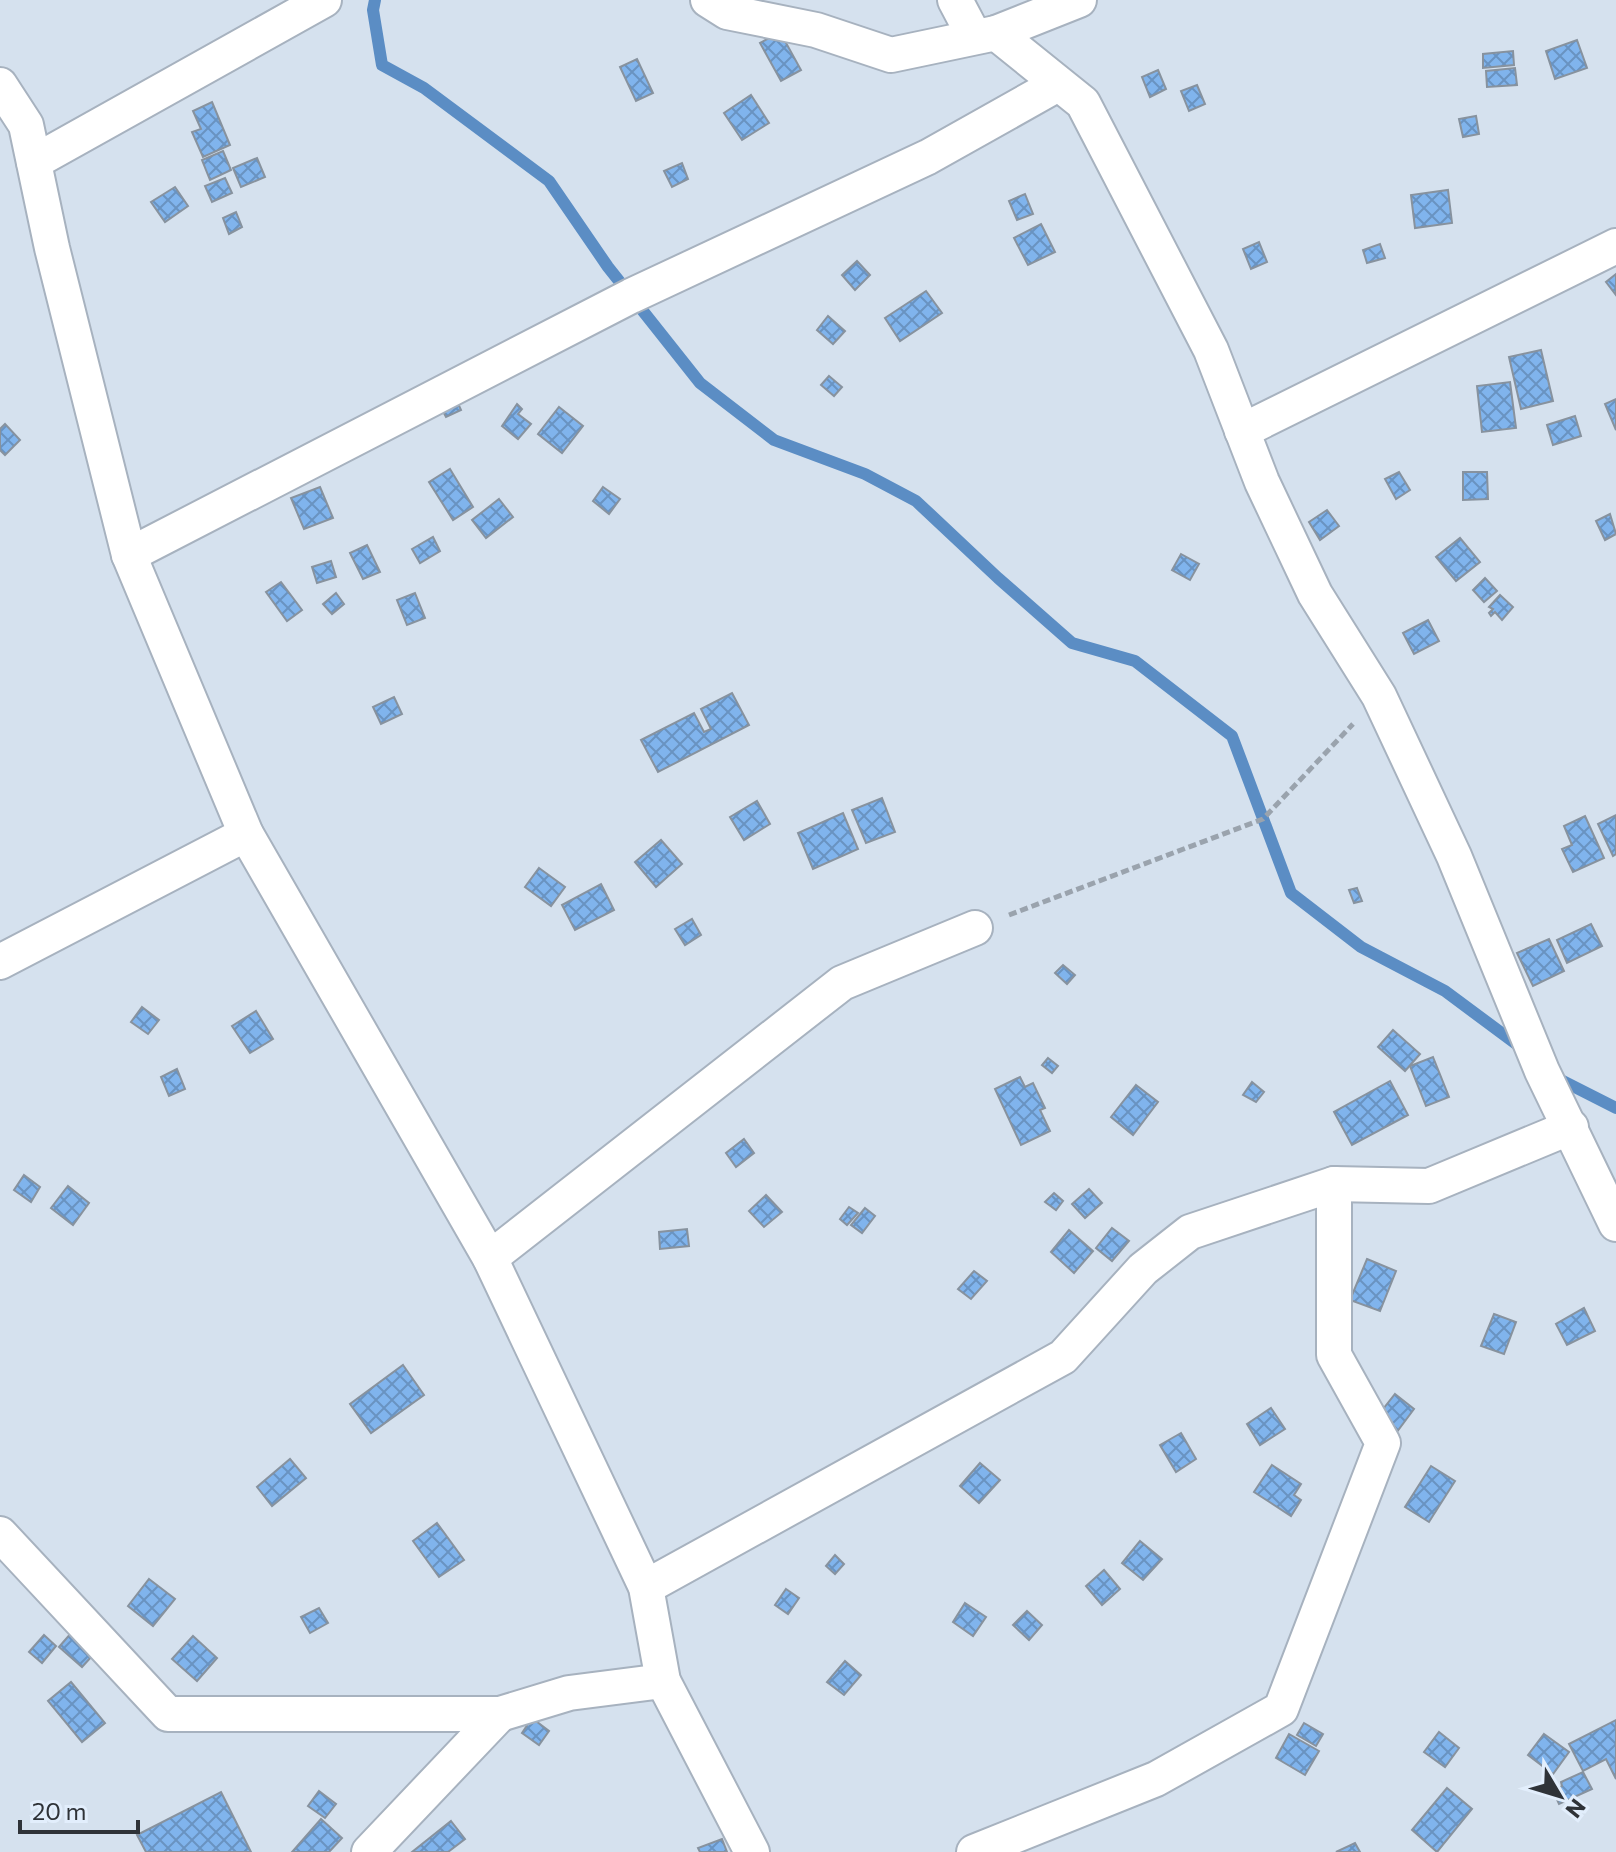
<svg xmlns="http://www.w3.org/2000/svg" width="1616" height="1852" font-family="Commissioner,sans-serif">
<defs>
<pattern id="building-cross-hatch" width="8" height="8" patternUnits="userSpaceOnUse" patternTransform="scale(2)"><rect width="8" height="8" fill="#80b4ed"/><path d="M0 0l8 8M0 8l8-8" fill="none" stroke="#6993c1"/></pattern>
</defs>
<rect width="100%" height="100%" fill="#d5e1ee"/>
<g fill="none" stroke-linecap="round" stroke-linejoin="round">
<!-- stream -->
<g stroke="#5b8dc4" stroke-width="12">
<polyline points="375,0 373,10 382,65 424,88 549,181 608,267 700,383 774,440 865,474 916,501 998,578 1072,643 1135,661 1232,736 1291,893 1361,947 1445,991 1523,1049"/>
<polyline points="1555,1077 1616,1108"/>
</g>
</g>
<!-- building -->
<g fill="url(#building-cross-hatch)" stroke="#87929e" stroke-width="2">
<polygon points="780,32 801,70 781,81 760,43"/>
<polygon points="1577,40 1587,68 1555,79 1546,51"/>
<polygon points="1513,51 1514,65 1483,68 1483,54"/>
<polygon points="637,59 653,93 636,101 620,67"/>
<polygon points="1515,68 1517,85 1487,87 1486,71"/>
<polygon points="1158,70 1166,89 1150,97 1142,77"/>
<polygon points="1197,85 1205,104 1189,111 1181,91"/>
<polygon points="751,95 769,123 742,140 724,113"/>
<polygon points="212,102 230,145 203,157 192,132 201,129 193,111"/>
<polygon points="1476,116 1479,134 1463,137 1459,119"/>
<polygon points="223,151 231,170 210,180 202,160"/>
<polygon points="257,158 265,177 241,187 233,168"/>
<polygon points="682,163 688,179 672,187 664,171"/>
<polygon points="225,178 232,193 212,202 205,186"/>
<polygon points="175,187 188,206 165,222 151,202"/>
<polygon points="1448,190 1452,223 1415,228 1411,195"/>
<polygon points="1025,194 1033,214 1017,220 1009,201"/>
<polygon points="236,212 242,227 229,234 223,218"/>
<polygon points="1041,224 1055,252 1028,265 1014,238"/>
<polygon points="1259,242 1267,262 1251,269 1243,249"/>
<polygon points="1380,244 1385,258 1367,263 1363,250"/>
<polygon points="857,261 870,275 855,290 842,275"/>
<polygon points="1616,274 1616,295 1606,282"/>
<polygon points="926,291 942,313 900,341 885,318"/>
<polygon points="828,316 845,331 833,344 817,330"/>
<polygon points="1541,350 1553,401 1521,409 1509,357"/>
<polygon points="829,376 842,387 834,396 821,385"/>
<polygon points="1510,382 1516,428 1482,432 1477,386"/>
<polygon points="456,399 461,410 446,417 440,406"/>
<polygon points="1616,399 1616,430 1605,404"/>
<polygon points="517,404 522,409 518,414 531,424 518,439 502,426"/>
<polygon points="559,407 583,426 562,453 538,434"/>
<polygon points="1575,416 1581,436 1553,445 1547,425"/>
<polygon points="5,424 20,440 5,455 0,450 0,429"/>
<polygon points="450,469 473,507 453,520 429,482"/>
<polygon points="1399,472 1410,490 1396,499 1385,479"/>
<polygon points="1463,472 1487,472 1488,499 1463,500"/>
<polygon points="320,487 333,518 304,529 291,498"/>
<polygon points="603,487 620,499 609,514 593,501"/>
<polygon points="499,499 513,517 486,538 472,520"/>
<polygon points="1327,510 1339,526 1320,540 1309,522"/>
<polygon points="1610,514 1616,534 1605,540 1596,521"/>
<polygon points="433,537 440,551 420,563 412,549"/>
<polygon points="1460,538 1480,562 1456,581 1436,557"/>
<polygon points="367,545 380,572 363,579 350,553"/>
<polygon points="1181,554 1199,564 1190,580 1172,570"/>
<polygon points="331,561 336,577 317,583 312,567"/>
<polygon points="1485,578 1497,591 1484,602 1473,590"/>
<polygon points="281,582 302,610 287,621 266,592"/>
<polygon points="336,593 344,604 332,614 323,604"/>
<polygon points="415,593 425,618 407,625 397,600"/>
<polygon points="1500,595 1513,607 1502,620 1495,612 1491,616 1489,613 1493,609 1489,607"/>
<polygon points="1428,620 1439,641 1414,654 1403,633"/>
<polygon points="732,693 749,725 658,772 641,740 694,713 704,732 711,729 701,709"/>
<polygon points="394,697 402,714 381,724 373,707"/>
<polygon points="882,798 895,832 866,843 852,810"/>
<polygon points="757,801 770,824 744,840 730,817"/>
<polygon points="843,813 858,849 813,869 798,833"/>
<polygon points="1616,815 1616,854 1613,856 1598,824"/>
<polygon points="1585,816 1604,858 1573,872 1562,849 1572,845 1564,826"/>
<polygon points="661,840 682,864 656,887 635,862"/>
<polygon points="539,868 565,887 551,906 525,887"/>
<polygon points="601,884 614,910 575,930 562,905"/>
<polygon points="1357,888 1362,901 1354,903 1349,890"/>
<polygon points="692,919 701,935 685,945 675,929"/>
<polygon points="1591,924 1602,946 1567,963 1557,940"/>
<polygon points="1549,939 1564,971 1533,986 1517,953"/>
<polygon points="1063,965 1075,975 1067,984 1055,973"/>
<polygon points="142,1007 159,1020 148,1034 131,1022"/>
<polygon points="256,1011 273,1039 250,1053 232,1026"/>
<polygon points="1393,1030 1420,1054 1405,1071 1378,1047"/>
<polygon points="1433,1057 1449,1097 1426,1106 1410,1066"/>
<polygon points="1048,1058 1058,1066 1052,1073 1042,1065"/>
<polygon points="177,1069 185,1089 169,1096 161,1077"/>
<polygon points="1020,1077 1025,1087 1033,1083 1045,1108 1040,1110 1050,1131 1021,1145 995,1089"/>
<polygon points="1390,1081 1408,1115 1352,1145 1334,1112"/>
<polygon points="1252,1082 1264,1092 1256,1102 1243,1095"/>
<polygon points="1136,1085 1158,1102 1133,1135 1111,1117"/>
<polygon points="744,1139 754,1153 736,1167 726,1153"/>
<polygon points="24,1175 40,1187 31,1202 14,1190"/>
<polygon points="68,1186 89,1203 73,1225 51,1208"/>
<polygon points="1089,1189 1102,1203 1085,1218 1072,1204"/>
<polygon points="1054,1193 1063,1201 1056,1210 1045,1202"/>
<polygon points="766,1195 782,1212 764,1227 749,1211"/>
<polygon points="849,1207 858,1213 847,1225 840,1219"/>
<polygon points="865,1208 875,1216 862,1233 851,1225"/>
<polygon points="1112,1228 1129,1241 1112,1261 1096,1248"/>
<polygon points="687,1229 689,1246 660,1249 659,1232"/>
<polygon points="1069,1230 1093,1251 1074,1273 1051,1252"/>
<polygon points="1367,1259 1396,1271 1380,1311 1350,1300"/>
<polygon points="974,1271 987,1281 971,1299 958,1289"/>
<polygon points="1584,1308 1595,1331 1567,1345 1556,1324"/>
<polygon points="1494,1314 1516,1322 1504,1354 1481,1346"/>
<polygon points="403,1365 424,1395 371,1433 350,1404"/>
<polygon points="1395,1394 1414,1409 1396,1433 1376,1418"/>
<polygon points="1271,1408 1285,1429 1260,1445 1247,1424"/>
<polygon points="1181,1433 1196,1459 1176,1472 1160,1445"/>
<polygon points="290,1459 306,1478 272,1506 257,1487"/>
<polygon points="980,1463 1000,1480 979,1503 960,1486"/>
<polygon points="1272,1465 1301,1484 1294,1495 1301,1500 1291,1516 1254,1492"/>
<polygon points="1431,1466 1455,1481 1429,1522 1405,1507"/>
<polygon points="437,1523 464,1560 439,1577 413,1541"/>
<polygon points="1140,1541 1162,1559 1143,1580 1122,1563"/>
<polygon points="835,1555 844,1564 835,1574 826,1566"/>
<polygon points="1104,1570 1120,1589 1102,1605 1086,1586"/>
<polygon points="149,1579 175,1599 153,1626 128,1606"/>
<polygon points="786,1589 799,1598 788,1614 775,1605"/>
<polygon points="965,1603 986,1617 973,1636 953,1622"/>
<polygon points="319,1608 328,1623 310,1633 301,1617"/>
<polygon points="1027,1611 1042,1625 1029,1640 1013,1625"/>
<polygon points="79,1624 102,1645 82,1667 59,1647"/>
<polygon points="44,1635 56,1646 42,1663 29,1652"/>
<polygon points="193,1636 217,1658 197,1681 172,1659"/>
<polygon points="845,1661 861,1675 844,1695 827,1682"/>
<polygon points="71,1682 105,1723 82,1742 48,1701"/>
<polygon points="532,1718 549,1731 539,1745 522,1733"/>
<polygon points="1616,1720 1616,1779 1606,1759 1583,1771 1569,1744"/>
<polygon points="1304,1723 1323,1734 1316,1746 1297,1735"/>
<polygon points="1439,1732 1459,1748 1445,1767 1424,1752"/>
<polygon points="1289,1734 1319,1751 1305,1775 1276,1758"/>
<polygon points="1544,1734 1569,1752 1553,1774 1528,1755"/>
<polygon points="1583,1772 1592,1789 1559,1804 1553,1791 1562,1786 1561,1782"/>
<polygon points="1447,1788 1472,1809 1437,1852 1412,1830"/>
<polygon points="319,1791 336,1804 325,1818 308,1806"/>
<polygon points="221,1792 251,1852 146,1852 137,1835"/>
<polygon points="321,1819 342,1838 329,1852 292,1852"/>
<polygon points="451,1821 465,1839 448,1852 412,1852"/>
<polygon points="722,1839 727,1852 700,1852 698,1848"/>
<polygon points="1355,1843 1360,1852 1336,1852"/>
</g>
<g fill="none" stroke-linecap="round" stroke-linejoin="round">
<defs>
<g id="street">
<polyline points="708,0 727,12 816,30 891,55 996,33 1079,0"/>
<polyline points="955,0 974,36"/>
<polyline points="996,33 1083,103 1211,350 1262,482 1315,594 1379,696 1454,856 1542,1071 1616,1224"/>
<polyline points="0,85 26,125 52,248 129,555 246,834 490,1258 646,1587 663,1681 752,1852"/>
<polyline points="34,162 324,0"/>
<polyline points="1242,431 1616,246"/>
<polyline points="129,555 631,296 928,157 1058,84"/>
<polyline points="0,962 246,834"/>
<polyline points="490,1258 842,983 975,928"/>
<polyline points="0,1534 168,1714 500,1714 569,1693 663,1681"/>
<polyline points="646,1587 1063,1357 1143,1269 1190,1232 1334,1184 1429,1186 1571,1127"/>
<polyline points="369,1852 500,1714"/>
<polyline points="974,1852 1156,1779 1281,1709 1383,1443 1334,1355 1334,1184"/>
</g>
</defs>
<!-- street casing -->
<use href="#street" stroke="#a7b2bf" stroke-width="38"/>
<!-- path -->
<polyline stroke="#9aa3ad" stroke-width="5" stroke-dasharray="8 4" stroke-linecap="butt" points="1009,915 1263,819 1353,724"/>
<!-- street -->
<use href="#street" stroke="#fff" stroke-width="34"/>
</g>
<!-- north arrow -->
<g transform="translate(1560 1796) rotate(128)" stroke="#e2eefc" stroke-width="6" paint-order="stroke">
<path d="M0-6L14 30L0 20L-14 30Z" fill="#2f3338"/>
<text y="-12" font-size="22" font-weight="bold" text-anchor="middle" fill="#2f3338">N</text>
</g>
<!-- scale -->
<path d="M20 1820v12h118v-12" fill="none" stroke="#2f3338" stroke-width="4"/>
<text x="32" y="1820" font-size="24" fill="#2f3338" stroke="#e2eefc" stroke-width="6" paint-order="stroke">20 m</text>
</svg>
